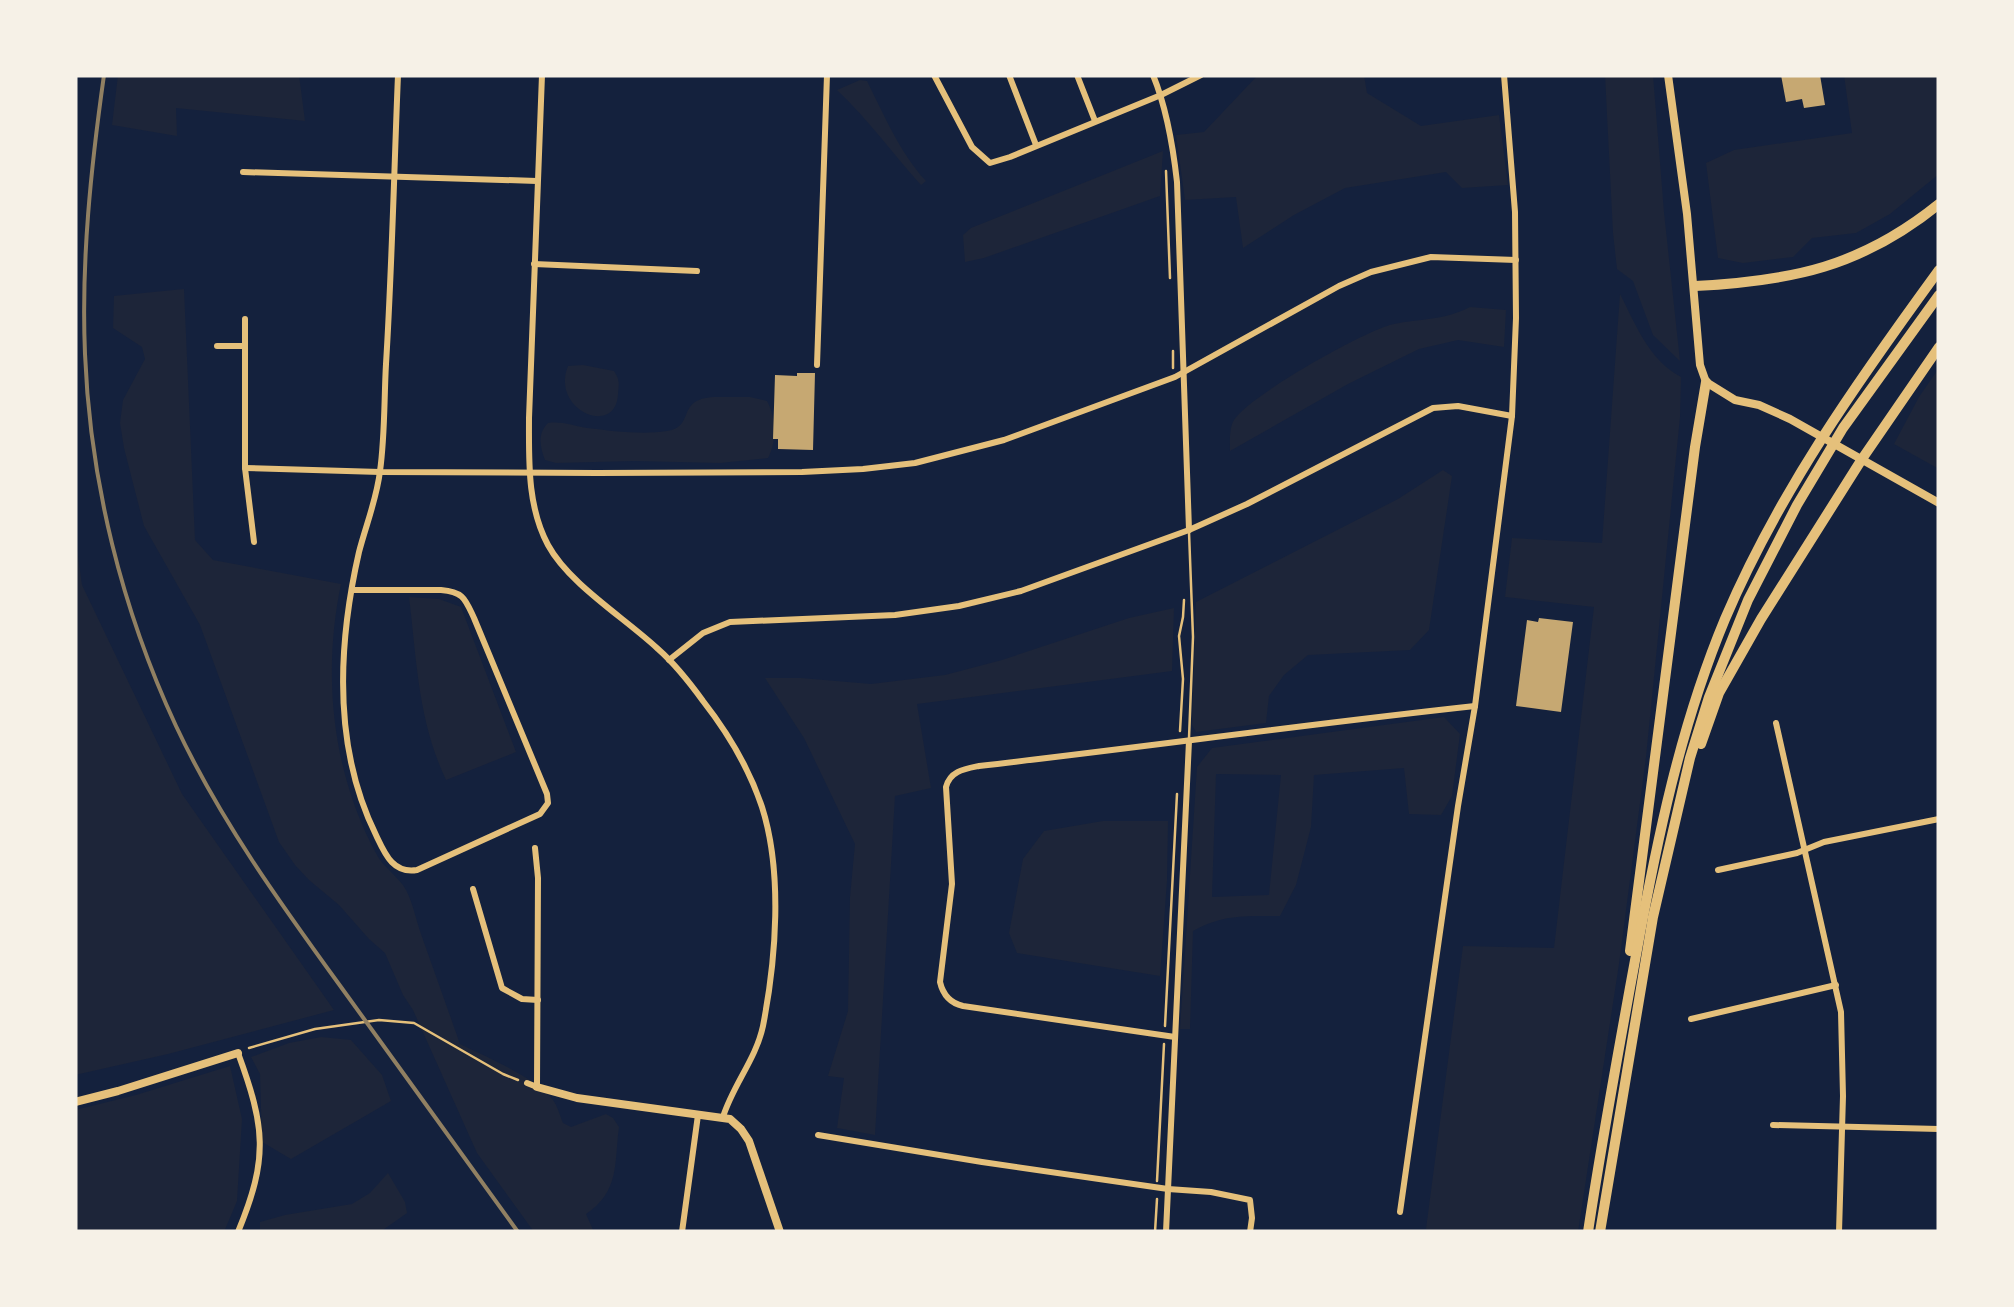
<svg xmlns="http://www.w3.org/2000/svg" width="2014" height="1307" font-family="'Asap Condensed',sans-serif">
<rect width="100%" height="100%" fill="#14213d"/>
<!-- green -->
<g fill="#1d2539" fill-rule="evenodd">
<polygon points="118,75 299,75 305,121 176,108 177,136 112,125"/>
<polygon points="1258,75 1364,75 1367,93 1421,126 1499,115 1508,185 1462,188 1446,172 1345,188 1294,215 1243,248 1236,197 1185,200 1176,135 1204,132"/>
<polygon points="1605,75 1653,75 1664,212 1680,361 1653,335 1633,281 1617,269 1613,233"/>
<polygon points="1844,75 1939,75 1939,174 1890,214 1856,233 1812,238 1793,257 1743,263 1718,258 1706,163 1734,150 1852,133"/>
<path d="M 860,80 L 867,81 C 884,115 900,153 926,181 L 921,185 C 893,154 868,119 837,90 Z"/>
<polygon points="1163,151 1160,196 984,258 965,262 963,235 971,228"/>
<path d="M 184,289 L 195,540 L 213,560 L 341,584 C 322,675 332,773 377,855 C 384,868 399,877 406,890 C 413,903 416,920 421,934 C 434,971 447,1007 460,1044 C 486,1057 535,1077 553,1100 C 558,1107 560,1116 563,1123 L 571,1127 L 606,1114 L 613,1118 L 619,1127 C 614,1164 620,1191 586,1214 L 594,1232 L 534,1232 L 477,1153 L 413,1010 L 403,995 L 385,953 L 369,939 L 339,905 L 309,880 L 295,865 L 279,842 L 200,625 L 144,526 L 124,448 L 120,423 L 123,400 L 145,359 L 142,347 L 113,328 L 114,296 Z"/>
<path d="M 1620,294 C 1636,325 1649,360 1681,377 L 1680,417 L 1646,757 L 1619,964 L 1578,1232 L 1441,1232 L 1426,1229 L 1463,946 L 1554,948 L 1594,607 L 1505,597 L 1512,538 L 1602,543 Z"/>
<path d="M 1470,307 L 1506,310 L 1504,347 L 1458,340 L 1419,349 L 1348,384 L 1230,451 C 1230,441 1229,428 1234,420 C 1249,396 1365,330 1394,324 C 1423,318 1442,321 1470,307 Z"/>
<path d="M 583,365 L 614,371 C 620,380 619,384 618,394 C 616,438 550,410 568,366 Z"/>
<polygon points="1939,368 1939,469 1894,444 1919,397"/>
<path d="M 714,397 L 750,397 L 767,401 C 776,417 777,442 768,458 L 720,463 L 634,461 L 556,463 L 545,460 C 540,447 537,434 548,423 C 562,421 574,426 587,428 C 613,431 642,435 667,431 C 696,427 675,399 714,397 Z"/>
<polygon points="1443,470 1452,476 1429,630 1410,650 1308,655 1284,675 1269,696 1266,723 1196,732 1192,725 1196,602 1398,499"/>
<polygon points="75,535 82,585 182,794 334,1010 168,1054 75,1075"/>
<path d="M 409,597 L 439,599 L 461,607 L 516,752 L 446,780 C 418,720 417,663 409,597 Z"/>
<polygon points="1174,608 1172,671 917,704 931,788 895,796 875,1135 837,1128 844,1078 828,1076 848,1011 850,897 855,844 804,738 765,678 801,678 871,684 945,675 1002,660 1129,618"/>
<path d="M 1444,717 L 1460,734 L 1452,796 L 1441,815 L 1409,814 L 1404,768 L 1314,775 L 1311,827 L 1296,885 L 1280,916 C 1246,916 1223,914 1193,931 L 1190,1029 L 1180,1029 L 1197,767 L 1212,748 ZM 1216,774 L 1281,775 L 1269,895 L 1212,897 Z"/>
<polygon points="1103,821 1168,821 1167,881 1160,976 1017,953 1009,933 1023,859 1044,831"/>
<polygon points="321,1037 351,1040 382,1075 391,1101 291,1159 262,1142 260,1074 251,1057 289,1043"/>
<polygon points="230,1066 242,1119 237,1201 224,1232 75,1232 75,1110 136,1095"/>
<polygon points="388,1173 405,1202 407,1213 380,1232 260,1232 260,1222 285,1215 352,1204 370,1193"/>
</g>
<!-- building -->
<g fill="#c6a872">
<polygon points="1781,75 1820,75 1825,105 1804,108 1802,99 1786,102"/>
<polygon points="797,373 815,373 813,450 778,449 778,439 773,439 775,375 797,376"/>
<polygon points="1539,618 1573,622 1561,712 1516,706 1527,620 1538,622"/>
</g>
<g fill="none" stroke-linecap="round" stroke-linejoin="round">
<!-- path -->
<g stroke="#e5c07b" stroke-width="2.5">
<polyline points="1166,171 1170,278"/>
<polyline points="1173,368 1173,351"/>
<polyline points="1180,731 1183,679 1179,636 1183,617 1184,600"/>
<polyline points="1165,1026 1177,794"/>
<polyline points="249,1048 315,1029 379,1020 414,1023 503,1074 518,1080"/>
<polyline points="1157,1181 1164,1044"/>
<polyline points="1155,1232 1157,1199"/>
</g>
<!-- service -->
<polyline stroke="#e5c07b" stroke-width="2.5" points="1189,738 1193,637 1189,532"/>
<!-- minor -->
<g stroke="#e5c07b" stroke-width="6">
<path d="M 542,75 L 529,418 C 529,460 527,506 548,545 C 569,584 625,618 658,649 C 675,664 690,683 703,701 C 728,733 749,768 762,807 C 783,873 776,959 763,1026 C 756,1059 733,1085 723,1117"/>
<polyline points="934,75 972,147 990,163 1010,157 1161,95 1201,75"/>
<polyline points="1009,75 1036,145"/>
<polyline points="1077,75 1095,121"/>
<path d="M 1153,75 C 1167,109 1173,146 1177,182 L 1189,530"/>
<polyline points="243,172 537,181"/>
<polyline points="534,264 697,271"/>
<polyline points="245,319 245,468 254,542"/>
<polyline points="217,346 245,346"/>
<polyline points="817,365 827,75"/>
<polyline points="245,468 380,472 597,473 802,472 863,469 915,463 1004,440 1175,377 1339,286 1371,272 1431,257 1516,260"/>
<path d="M 352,590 L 441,590 C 464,592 465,599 474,618 L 547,794 L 548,803 L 540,814 L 417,870 C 393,874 385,854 376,835 C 333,748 338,644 359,552 C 366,525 377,498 380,471 C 385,436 384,399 386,364 C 392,268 394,171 398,75"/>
<polyline points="669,660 703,633 730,622 895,615 959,606 1021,591 1189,530 1247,504 1433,408 1458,406 1512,416"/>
<polyline points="1776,723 1841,1012 1843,1096 1839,1232"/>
<polyline points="1718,870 1797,853 1824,842 1939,819"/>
<polyline points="473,889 502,988 522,999 538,1000"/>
<polyline points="1691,1019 1836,985"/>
<path d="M 1175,1037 L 963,1006 C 950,1003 943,995 940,982 L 952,884 L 946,787 C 950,771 964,769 979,766 C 1144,747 1309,724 1475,706"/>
<path d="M 238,1053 C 265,1127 269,1157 238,1232"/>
<polyline points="527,1083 537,1087 538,878 535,848"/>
<polyline points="1773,1125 1939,1129"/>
<polyline points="818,1135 982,1162 1168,1189 1211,1192 1250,1200 1252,1218 1250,1232"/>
<polyline points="1400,1212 1458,806 1475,706 1512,416 1516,318 1515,212 1504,75"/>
<polyline points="682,1232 698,1115"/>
<polyline points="1166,1232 1189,741"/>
</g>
<!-- tertiary -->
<g stroke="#e5c07b" stroke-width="8">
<polyline points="1668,75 1687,214 1700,365 1706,382 1735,400 1759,405 1790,419 1939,503"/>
<polyline points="537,1087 577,1098 730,1119 741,1129 749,1141 780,1232"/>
<polyline points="75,1102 118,1091 238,1053"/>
</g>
<!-- trunk -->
<g stroke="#e5c07b" stroke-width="10">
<path d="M 1695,286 C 1792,281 1861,267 1939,204"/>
<polyline points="1701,744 1719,693 1761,619 1862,459 1939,347"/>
<polyline points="1630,951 1695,447 1706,382"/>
<path d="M 1588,1232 C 1602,1139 1619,1047 1636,955 C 1657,840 1680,727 1725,619 C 1779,492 1858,381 1939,270"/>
<polyline points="1600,1232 1653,917 1690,758 1709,697 1748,600 1797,505 1843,428 1939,295"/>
</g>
<!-- rail -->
<path stroke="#918062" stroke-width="4" d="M 104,75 C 91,167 81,261 85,354 C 90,481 122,610 176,726 C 220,820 280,903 341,987 C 400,1069 459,1150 518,1232"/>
</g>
<!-- border -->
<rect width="2014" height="1307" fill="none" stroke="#f6f1e7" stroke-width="155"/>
</svg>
